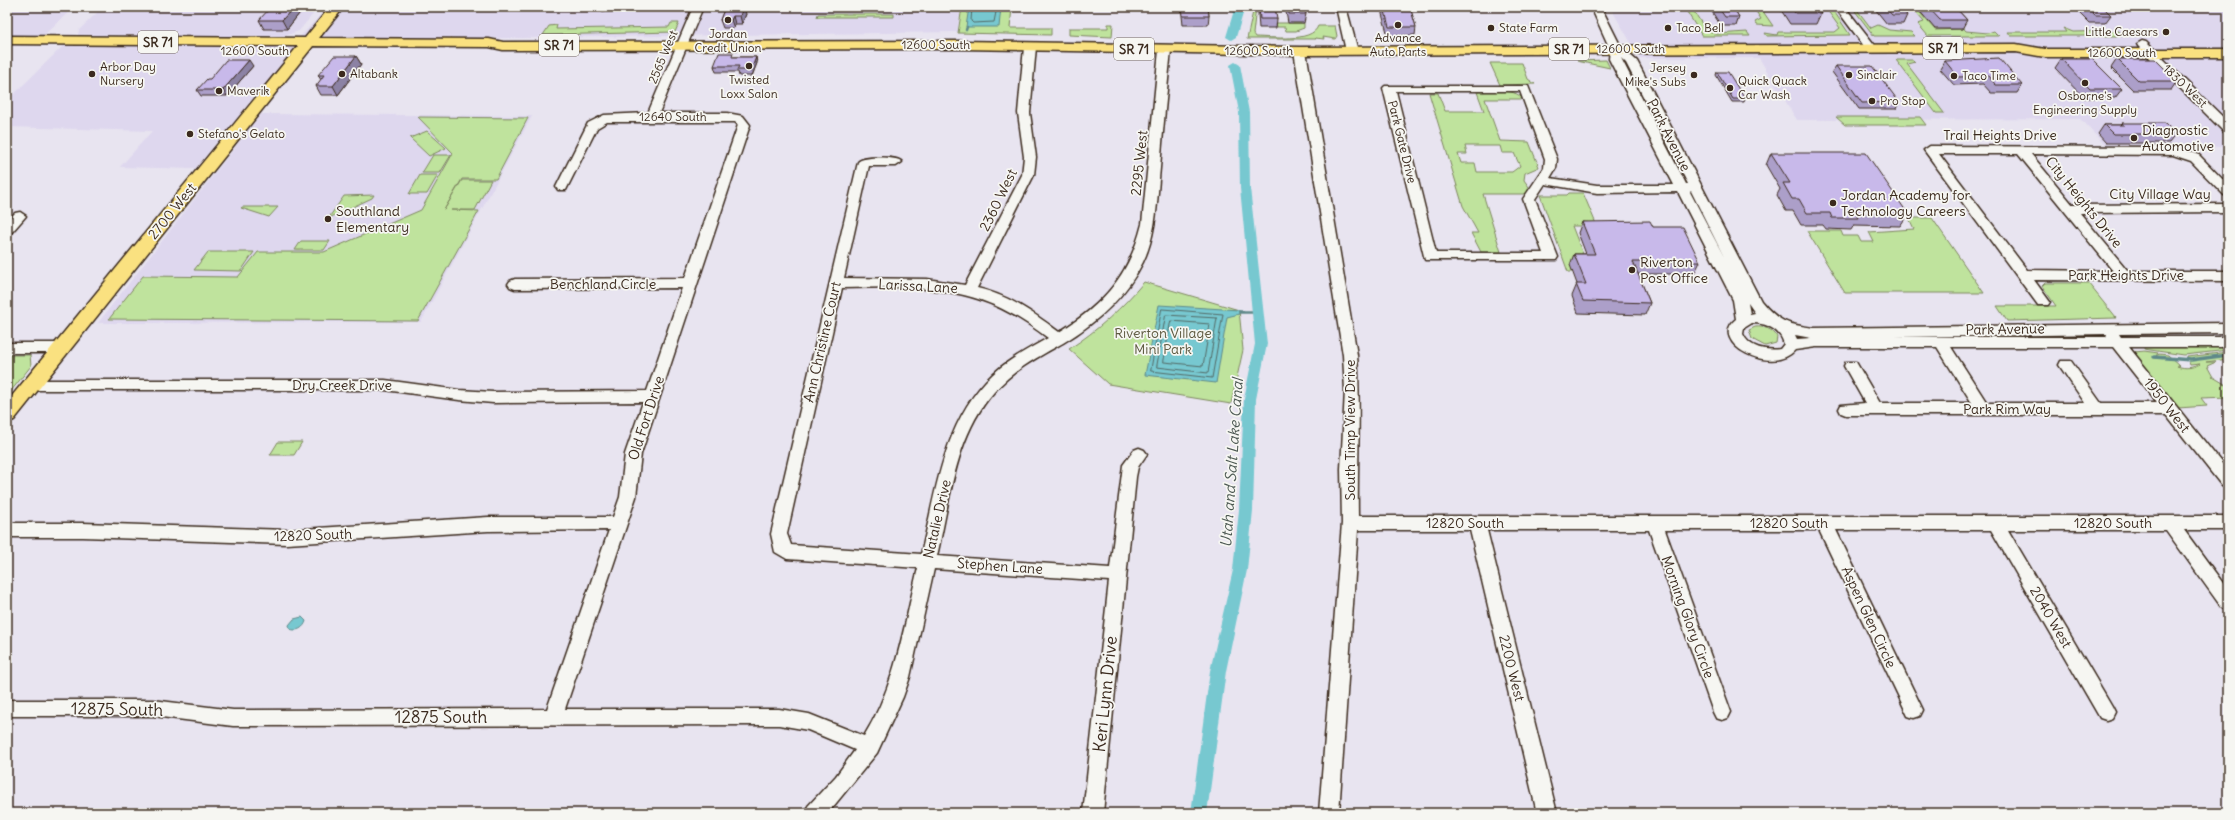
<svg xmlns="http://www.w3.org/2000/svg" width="2235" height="820" font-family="Delius,sans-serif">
<rect width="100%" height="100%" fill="#e8e4f0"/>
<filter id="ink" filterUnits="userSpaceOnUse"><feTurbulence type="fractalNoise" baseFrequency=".025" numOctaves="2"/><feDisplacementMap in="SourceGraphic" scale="8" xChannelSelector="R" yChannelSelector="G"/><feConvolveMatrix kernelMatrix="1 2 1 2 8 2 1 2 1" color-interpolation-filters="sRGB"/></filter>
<g filter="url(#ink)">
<!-- built -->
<g fill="#ded7ee">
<polygon points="7,7 74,7 44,35 7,35"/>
<polygon points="103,7 319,7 299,31 281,37 78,35 79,30"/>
<polygon points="328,7 961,7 958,32 301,41 195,169 120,167 152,131 7,127 7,101 69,40 298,39"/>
<polygon points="1610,7 2228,7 2228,147 2105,145 2080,119 1797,120 1759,58 1640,58"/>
<polygon points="261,114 532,116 421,322 98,323"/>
</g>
<!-- green -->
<g fill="#bfe39d" stroke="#7d865e" fill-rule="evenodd">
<polygon points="962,7 1012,7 1010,28 1051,28 1051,35 958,33"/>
<path d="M 1254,7 L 1256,7 L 1253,34 L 1255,37 C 1271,37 1312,43 1318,26 L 1335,26 L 1337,36 L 1335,39 L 1323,37 L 1324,39 L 1315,38 L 1316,39 L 1247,39 Z"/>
<polygon points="1684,7 1691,7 1706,30 1717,34 1747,32 1750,36 1702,36"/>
<polygon points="1753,7 1760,7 1773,26 1757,25 1755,22 1761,19"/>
<polygon points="1825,7 1831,7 1850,35 1767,36 1765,33 1777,35 1778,32 1835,32 1840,28"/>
<polygon points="1852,7 1855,7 1871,28 1878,25 1889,30 1911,32 1915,36 1874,36"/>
<polygon points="1911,7 1915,7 1935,30 1963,29 1945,7 1966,31 1988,33 1994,31 1999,36 1928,36 1918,24 1924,22"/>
<polygon points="818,14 894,14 894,17 817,17"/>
<polygon points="671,23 679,23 675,32 543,35 549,26 557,25 556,29 669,27"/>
<polygon points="1276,23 1304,23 1304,28 1296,31 1286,31 1285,27 1277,27"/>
<polygon points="1108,24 1113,24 1112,37 1069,35 1069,28 1108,28"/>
<polygon points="2063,28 2073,32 2119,31 2122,36 2011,36 2008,32 2066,32"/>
<polygon points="1606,60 1610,68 1577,61"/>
<polygon points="1896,60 1913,60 1915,62 1907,64 1944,113 1936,113"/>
<polygon points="1490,63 1522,63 1528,79 1535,84 1500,85"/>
<path d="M 1477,92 C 1490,92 1514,87 1523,99 L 1485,99 L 1500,141 L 1529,142 L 1539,167 L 1525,173 L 1524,180 L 1529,187 L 1527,194 L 1483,194 L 1501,252 L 1481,252 L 1471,233 L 1478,233 L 1463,206 L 1429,93 L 1438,93 L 1445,111 L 1484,111 ZM 1465,146 L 1500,146 L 1502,153 L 1514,153 L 1520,166 L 1512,172 L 1477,172 L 1475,163 L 1461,163 L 1458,154 L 1467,154 Z"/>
<polygon points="418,117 528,118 496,179 462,179 444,210 462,180 491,180 475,210 451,210 479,211 418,321 109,319 143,276 238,277 258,252 324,252 421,210 453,153"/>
<polygon points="1836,117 1920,117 1926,125 1845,125"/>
<polygon points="427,131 446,148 429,156 410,138"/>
<polygon points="433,155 451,155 440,173 422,173"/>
<polygon points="420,175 438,175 427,194 409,194"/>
<polygon points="1569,193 1583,193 1597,226 1572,226 1590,272 1568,272 1540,195 1567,195"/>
<polygon points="374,195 372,198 331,217 330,216 344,196"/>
<polygon points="242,207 278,207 269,217 241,208"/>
<polygon points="1909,218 1932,218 1984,293 1845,293 1807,231 1841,231 1843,236 1858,236 1861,242 1874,242 1869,232 1914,229"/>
<polygon points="301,241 330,241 324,250 295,250"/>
<polygon points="208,252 254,252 241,271 194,270"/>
<path d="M 1144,282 L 1239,310 L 1243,350 L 1231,404 L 1108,384 L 1069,349 C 1098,330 1122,308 1144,282 Z"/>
<polygon points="2045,283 2088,283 2116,318 2007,321 1997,306 2056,306 2042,286"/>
<path d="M 1755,327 C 1764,326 1773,329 1777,337 L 1776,343 L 1765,346 L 1752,339 L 1749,330 Z"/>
<polygon points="2144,347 2228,347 2228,350 2184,355 2144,349"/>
<path d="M 2144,351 L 2158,353 L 2156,356 L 2159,354 L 2168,355 L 2180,366 L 2177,366 C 2186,369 2192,368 2200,364 L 2190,365 L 2187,357 L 2228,352 L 2228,359 L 2206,362 L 2216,362 L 2207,366 L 2213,377 L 2228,386 L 2228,397 L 2201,398 L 2207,406 L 2178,408 L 2133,352 Z"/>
<polygon points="7,355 30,355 31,366 7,396"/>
<polygon points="278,442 302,442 294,455 270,455"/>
</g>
<!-- water -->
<g fill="#77c8d0" stroke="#5f8989">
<polygon points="969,7 1001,7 999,27 966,27"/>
<polygon points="1159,305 1239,310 1239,314 1227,317 1216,383 1145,375"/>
<path d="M 302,617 L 306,621 C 304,628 297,632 290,629 L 289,625 L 294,619 Z"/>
</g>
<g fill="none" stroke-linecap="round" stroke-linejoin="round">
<!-- shore -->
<g stroke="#536965" stroke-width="1">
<polyline points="972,7 971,21 973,23 994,22 997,7"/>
<polygon points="1162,309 1223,314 1212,378 1151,371"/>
<polygon points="1166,315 1217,318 1208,373 1157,367"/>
<polygon points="1171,321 1210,324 1203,366 1164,362"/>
</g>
<!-- stream-far1 -->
<polyline stroke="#5f8989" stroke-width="2.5" points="966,30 967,27"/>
<!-- stream -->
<g stroke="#5f8989" stroke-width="3.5">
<polyline points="1240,312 1257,312"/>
<polyline points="2154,357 2191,360 2228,355"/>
</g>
<!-- canal -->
<g fill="#77c8d0" fill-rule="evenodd">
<polygon points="1235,7 1245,7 1236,37 1231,40 1226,37"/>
<polygon points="1235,62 1240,65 1249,112 1250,188 1267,344 1256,399 1253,510 1247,570 1226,671 1207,813 1191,813 1210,671 1233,570 1239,510 1244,399 1255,344 1240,188 1239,112 1230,65"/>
</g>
<defs>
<g id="minor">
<path d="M 693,7 L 703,7 L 659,113 L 727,113 L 743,116 L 750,125 L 641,454 L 636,497 L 565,709 L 779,709 L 809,714 L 864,736 C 896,685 904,625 918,568 L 787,559 L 775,552 L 771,534 L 858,162 C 862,156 898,156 902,162 L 896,166 L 869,166 L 844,278 L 927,279 L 965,285 L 1022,175 L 1024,157 L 1018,113 L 1024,47 L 1030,44 L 1034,45 L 1036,47 L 1030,113 L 1036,157 L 1034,175 L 977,288 C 1008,295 1034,313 1059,332 C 1104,304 1129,276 1142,224 L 1159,50 L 1165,47 L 1171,50 C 1167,89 1163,128 1160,168 C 1157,199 1157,233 1143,262 C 1125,298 1096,323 1063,343 C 1038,357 1013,370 994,392 C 955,436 950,500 937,556 L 1110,568 L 1123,465 L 1134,450 L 1139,448 L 1144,450 L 1147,454 L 1138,467 L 1136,477 L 1103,813 L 1083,813 L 1109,581 L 934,569 L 910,677 L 903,697 L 877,753 L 828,813 L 805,813 L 808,806 L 836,776 L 855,750 L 808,730 L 779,725 L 233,726 L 153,716 L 7,716 L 7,700 L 153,700 L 233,710 L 547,709 L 609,530 L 488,531 L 287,544 L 83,537 L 7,537 L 7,523 L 83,523 L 287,530 L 488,517 L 613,517 L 620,497 L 625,454 L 643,402 L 493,403 L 459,400 L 385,390 L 31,390 L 26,389 L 24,385 L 26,381 L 31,380 L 385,380 L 459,390 L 493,392 L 647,391 L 682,288 L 515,289 L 510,287 L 508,284 L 510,281 L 515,279 L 685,278 L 738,125 L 735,122 L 607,122 L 597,128 L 566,190 L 558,190 L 556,187 L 588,123 L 604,115 L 648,113 ZM 898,287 C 962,290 997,299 1048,338 C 1032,347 1015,356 1001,367 C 944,413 937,489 921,554 L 791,545 L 787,534 L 842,288 Z"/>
<polygon points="1336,7 1346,7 1358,51 1356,53 1352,54 1346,51"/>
<path d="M 1591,7 L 1601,7 L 1621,47 L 1637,61 L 1761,301 C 1779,322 1786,324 1813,328 L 2228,323 L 2228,333 L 2119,334 L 2121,337 L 2228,337 L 2228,347 L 2129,347 L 2228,471 L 2228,488 L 2222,486 L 2166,415 L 1846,415 L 1841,413 L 1839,409 L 1841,405 L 1865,403 L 1844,366 L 1846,362 L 1856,362 L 1880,403 L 1972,403 L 1937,347 L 1816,347 L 1795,350 C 1772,377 1707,342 1736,319 L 1733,300 L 1678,192 L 1597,193 L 1545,184 L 1535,199 L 1558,257 L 1556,260 L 1425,260 L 1383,88 L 1385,86 L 1528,86 L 1557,159 L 1556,168 L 1550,178 L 1597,185 L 1674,185 L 1609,59 L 1610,49 ZM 1621,58 L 1626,63 L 1688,184 L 1686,184 ZM 1396,91 L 1520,91 L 1545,159 L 1544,168 L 1523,199 L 1543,253 L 1436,253 ZM 1691,191 L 1724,257 L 1690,192 ZM 1748,303 L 1755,313 L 1750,314 ZM 1752,323 C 1766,323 1780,329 1784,344 L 1780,349 C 1766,351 1749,348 1743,334 L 1744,328 ZM 2107,334 L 2106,337 L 1895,337 ZM 1795,335 L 1811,338 L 1797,339 ZM 1951,347 L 2113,347 L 2157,403 L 2101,403 L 2071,361 L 2061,361 L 2059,365 L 2085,403 L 1987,403 Z"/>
<polygon points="1835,7 1845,7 1877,48 1875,50 1867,50"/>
<polygon points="2142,41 2146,42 2228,122 2228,133 2224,132 2138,46 2137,44"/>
<path d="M 1300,48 L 1306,51 L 1357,355 C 1361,409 1357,463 1358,516 L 2228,516 L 2228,530 L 2184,530 L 2228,590 L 2228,610 L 2222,608 L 2166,530 L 2008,530 L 2112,706 L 2115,712 L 2112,718 L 2106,720 L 2100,718 L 1991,530 L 1836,530 L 1923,710 L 1920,716 L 1914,718 L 1908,716 L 1819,530 L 1665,530 L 1731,712 L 1728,718 L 1722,720 L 1716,718 L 1713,712 L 1649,530 L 1487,530 L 1557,813 L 1537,813 L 1470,530 L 1358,530 L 1339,813 L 1319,813 L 1342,523 L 1341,469 L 1345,390 L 1343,355 L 1294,51 Z"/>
<path d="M 1930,146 L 2174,147 L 2199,155 L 2228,185 L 2228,196 L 2224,195 L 2191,161 L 2173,155 L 2031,154 L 2073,205 L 2228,204 L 2228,212 L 2080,213 L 2128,271 L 2228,271 L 2228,281 L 2034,280 L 2050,302 L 2048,305 L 2038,305 L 1924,150 ZM 1939,154 L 2018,154 L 2113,271 L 2027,270 Z"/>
<polygon points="20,212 26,216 12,232 7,233 7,221 15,213"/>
<polygon points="7,343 61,343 66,344 68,348 66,352 61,353 7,353"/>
</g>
<polygon id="major" points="330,7 344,7 319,38 489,39 503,42 960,41 1300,47 2016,44 2045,49 2228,49 2228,57 2045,57 2016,52 1300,55 960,49 503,50 489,47 313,46 14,420 7,422 7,402 298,46 7,44 7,36 305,38"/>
</defs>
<!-- minor casing -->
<use href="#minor" stroke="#3b2a1e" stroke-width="3"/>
<!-- major casing -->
<use href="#major" stroke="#3b2a1e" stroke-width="3"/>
<!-- minor -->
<use href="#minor" fill="#f6f6f2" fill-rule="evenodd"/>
<!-- major -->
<use href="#major" fill="#fae180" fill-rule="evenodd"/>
</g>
<!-- wall -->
<g fill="#ac9fc9" stroke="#3b2a1e">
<polygon points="601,7 645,7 643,11 603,12"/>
<polygon points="725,7 746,14 742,24 735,24 734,28 723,28 720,20"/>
<polygon points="1181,7 1208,7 1209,16 1208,25 1183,25"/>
<polygon points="1258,7 1275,7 1277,19 1276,28 1259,28 1258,14"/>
<polygon points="1287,7 1304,7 1306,14 1304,23 1288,23 1286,12"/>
<polygon points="1383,7 1410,7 1416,27 1415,35 1388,36 1382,14"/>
<polygon points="1709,7 1733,7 1739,17 1736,26 1721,26"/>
<polygon points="1779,7 1817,7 1821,13 1816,24 1790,24"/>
<polygon points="1876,7 1900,7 1907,15 1903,24 1887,24 1875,9"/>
<polygon points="1917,7 1955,7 1967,20 1962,29 1935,29 1917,8"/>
<polygon points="2073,7 2103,7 2111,15 2105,23 2089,23"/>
<polygon points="303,9 287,29 264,29 259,20"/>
<polygon points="356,56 361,64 338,95 321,95 316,86 321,80 318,75"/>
<polygon points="734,57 756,57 757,63 752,76 739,76 738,72 716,72 714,66"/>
<polygon points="2061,59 2122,89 2115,98 2084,98 2055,68"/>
<polygon points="2117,59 2177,81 2171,90 2133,90 2111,68"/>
<polygon points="1945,61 2022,85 2017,93 1991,93 1983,84 1954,85 1940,69"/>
<polygon points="253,66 227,96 201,96 197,90 210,79"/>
<polygon points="1836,66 1899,102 1896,109 1859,109 1832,72"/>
<polygon points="1717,72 1745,99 1744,102 1732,102 1716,75"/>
<polygon points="2122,123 2176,134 2169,143 2106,143 2098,134 2104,125 2120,125"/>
<polygon points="1771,153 1908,214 1900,226 1854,225 1851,230 1826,229 1823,225 1801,225 1793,211 1786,211 1777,195 1780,189 1766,165"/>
<polygon points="1582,222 1653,227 1700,262 1694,274 1638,274 1650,303 1645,315 1578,313 1572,296 1577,284 1570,265 1574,254 1586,254 1578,233"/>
</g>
<!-- shaded-wall -->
<g fill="#8c82a4" stroke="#3b2a1e">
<polygon points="294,7 302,7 303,9 287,29 282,20"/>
<polygon points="641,7 645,7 643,11"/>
<polygon points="743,7 744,7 746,14 742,24 740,16"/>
<polygon points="733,16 735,24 734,28 731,20"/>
<polygon points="356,56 361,64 338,95 333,86"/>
<polygon points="756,57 757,63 752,76 751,70"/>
<polygon points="249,60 253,66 227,96 223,90"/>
</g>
<!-- building -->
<g fill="#c8b9ea" stroke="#3b2a1e">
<polygon points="271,7 294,7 282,20 259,20"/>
<polygon points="725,7 743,7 740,16 733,16 731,20 720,20"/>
<polygon points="1182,7 1208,7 1209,16 1183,16"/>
<polygon points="1259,7 1275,7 1277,19 1260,19"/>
<polygon points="1288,7 1304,7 1306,14 1289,14"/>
<polygon points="1384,7 1410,7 1416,27 1389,27"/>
<polygon points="1718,7 1733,7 1739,17 1725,17"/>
<polygon points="1791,7 1817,7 1821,13 1795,13"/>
<polygon points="1885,7 1900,7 1907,15 1892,15"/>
<polygon points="1928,7 1955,7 1967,20 1940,20"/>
<polygon points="2087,7 2103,7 2111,15 2095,15"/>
<polygon points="719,53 733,53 732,57 756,57 751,70 737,70 739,66 714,66"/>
<polygon points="334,56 356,56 333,86 316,86 324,75 318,75"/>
<polygon points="1999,58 2022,85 1996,85 1988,76 1958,77 1945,61"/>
<polygon points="2061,59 2092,59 2122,89 2090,89"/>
<polygon points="2117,59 2155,59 2177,81 2139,81"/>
<polygon points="226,60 249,60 223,90 197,90 207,79 210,79"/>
<polygon points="1836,66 1872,66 1899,102 1862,103"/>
<polygon points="1717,72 1728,72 1745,99 1733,99"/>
<polygon points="2122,123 2165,123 2176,134 2113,134 2104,125 2124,125"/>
<polygon points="1771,153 1866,153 1908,214 1855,213 1858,218 1832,218 1830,213 1807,213 1799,199 1792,199 1783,183 1790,183"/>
<polygon points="1650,221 1653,227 1683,227 1700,262 1633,262 1650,303 1583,301 1576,284 1586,284 1574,254 1595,254 1582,222"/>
</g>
</g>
<!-- markers -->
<g fill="#3b2a1e" stroke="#f6f6f2" stroke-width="1.5">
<circle cx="728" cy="20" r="4"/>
<circle cx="1398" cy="25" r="4"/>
<circle cx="1491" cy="28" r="4"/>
<circle cx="1668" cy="28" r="4"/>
<circle cx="2166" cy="32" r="4"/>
<circle cx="749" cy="66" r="4"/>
<circle cx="92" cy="74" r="4"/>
<circle cx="342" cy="74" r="4"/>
<circle cx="1694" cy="75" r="4"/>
<circle cx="1849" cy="75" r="4"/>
<circle cx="1954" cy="76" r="4"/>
<circle cx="2085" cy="83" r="4"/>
<circle cx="1730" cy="88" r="4"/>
<circle cx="219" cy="91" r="4"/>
<circle cx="1872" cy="101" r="4"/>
<circle cx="190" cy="134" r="4"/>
<circle cx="2134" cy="138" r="4"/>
<circle cx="1833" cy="203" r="4"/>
<circle cx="328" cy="219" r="4"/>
<circle cx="1632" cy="270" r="4"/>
</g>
<g text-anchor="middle" stroke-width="3.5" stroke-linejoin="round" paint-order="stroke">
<!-- far-poi labels -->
<g font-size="12" fill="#3b2a1e" stroke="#f6f6f2" text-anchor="start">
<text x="1499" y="32">State Farm</text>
<text x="1676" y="32">Taco Bell</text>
<text x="2158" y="36" text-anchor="end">Little Caesars</text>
<text x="728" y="38" text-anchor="middle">Jordan<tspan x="728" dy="14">Credit Union</tspan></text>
<text x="1398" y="42" text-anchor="middle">Advance<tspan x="1398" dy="14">Auto Parts</tspan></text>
<text x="100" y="71">Arbor Day<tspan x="100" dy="14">Nursery</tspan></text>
<text x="1686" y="72" text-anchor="end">Jersey<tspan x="1686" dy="14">Mike's Subs</tspan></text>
<text x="350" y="78">Altabank</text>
<text x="1857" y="79">Sinclair</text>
<text x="1962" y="80">Taco Time</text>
<text x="749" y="84" text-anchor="middle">Twisted<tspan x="749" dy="14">Loxx Salon</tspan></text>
<text x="1738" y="85">Quick Quack<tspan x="1738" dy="14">Car Wash</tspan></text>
<text x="227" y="95">Maverik</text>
<text x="2085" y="100" text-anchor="middle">Osborne's<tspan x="2085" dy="14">Engineering Supply</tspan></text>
<text x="1880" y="105">Pro Stop</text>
<text x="198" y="138">Stefano's Gelato</text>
</g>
<!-- far-street labels -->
<g font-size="12" fill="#3b2a1e" stroke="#f6f6f2">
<text x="936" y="49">12600 South</text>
<text x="1631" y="53">12600 South</text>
<text x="255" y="55">12600 South</text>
<text x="1259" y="55">12600 South</text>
<text x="2122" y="57">12600 South</text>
<text transform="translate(663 57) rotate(-67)" y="4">2565 West</text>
<text transform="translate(2185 86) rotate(44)" y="4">1830 West</text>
<text x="673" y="121">12640 South</text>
<text transform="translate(1402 142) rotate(76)" y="4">Park Gate Drive</text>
</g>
<!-- shield labels -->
<g fill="#f6f6f2" stroke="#73675e" stroke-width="1">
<rect x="138" y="31" width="40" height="22" rx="3"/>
<rect x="539" y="34" width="40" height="22" rx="3"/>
<rect x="1923" y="37" width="40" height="22" rx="3"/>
<rect x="1114" y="38" width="40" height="22" rx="3"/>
<rect x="1549" y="38" width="40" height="22" rx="3"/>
</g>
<g font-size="13" font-weight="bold" fill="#3b2a1e">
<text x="158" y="47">SR 71</text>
<text x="559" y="50">SR 71</text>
<text x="1943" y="53">SR 71</text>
<text x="1134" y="54">SR 71</text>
<text x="1569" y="54">SR 71</text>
</g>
<!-- poi labels -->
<g font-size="14" fill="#3b2a1e" stroke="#f6f6f2" text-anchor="start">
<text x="2142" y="135">Diagnostic<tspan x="2142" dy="16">Automotive</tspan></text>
<text x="1841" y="200">Jordan Academy for<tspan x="1841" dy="16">Technology Careers</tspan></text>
<text x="336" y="216">Southland<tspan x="336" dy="16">Elementary</tspan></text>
<text x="1640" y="267">Riverton<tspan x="1640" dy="16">Post Office</tspan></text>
</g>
<!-- street labels -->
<g font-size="14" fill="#3b2a1e" stroke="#f6f6f2">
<text transform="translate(1669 135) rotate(63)" y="5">Park Avenue</text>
<text x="2000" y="140">Trail Heights Drive</text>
<text transform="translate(1139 163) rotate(-84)" y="5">2295 West</text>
<text x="2160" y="199">City Village Way</text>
<text transform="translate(998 200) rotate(-64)" y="5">2360 West</text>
<text transform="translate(2084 202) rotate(51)" y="5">City Heights Drive</text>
<text transform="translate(172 211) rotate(-51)" y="5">2700 West</text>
<text x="2126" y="280">Park Heights Drive</text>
<text x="603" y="289">Benchland Circle</text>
<text transform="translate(918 286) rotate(3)" y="5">Larissa Lane</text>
<text transform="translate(2005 329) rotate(-1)" y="5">Park Avenue</text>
<text transform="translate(822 342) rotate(-77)" y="5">Ann Christine Court</text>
<text x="342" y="390">Dry Creek Drive</text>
<text transform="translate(2167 405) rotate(52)" y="5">1950 West</text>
<text x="2007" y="414">Park Rim Way</text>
<text transform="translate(646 418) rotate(-72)" y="5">Old Fort Drive</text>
<text transform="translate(1350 430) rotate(-90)" y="5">South Timp View Drive</text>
<text transform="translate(937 519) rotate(-77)" y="5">Natalie Drive</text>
<text x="1465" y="528">12820 South</text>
<text x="1789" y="528">12820 South</text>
<text x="2113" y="528">12820 South</text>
<text transform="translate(313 535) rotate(-2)" y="5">12820 South</text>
<text transform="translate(1000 566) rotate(4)" y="5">Stephen Lane</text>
<text transform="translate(1688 617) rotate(70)" y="5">Morning Glory Circle</text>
<text transform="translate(1869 617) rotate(65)" y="5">Aspen Glen Circle</text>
<text transform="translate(2051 617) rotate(60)" y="5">2040 West</text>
<text transform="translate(1512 668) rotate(76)" y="5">2200 West</text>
</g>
<!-- park labels -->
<g font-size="14" fill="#5c583e" stroke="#f6f6f2">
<text x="1163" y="338">Riverton Village<tspan x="1163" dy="16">Mini Park</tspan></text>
</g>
<!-- water labels -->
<g font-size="15" font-style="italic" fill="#4d5953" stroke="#f6f6f2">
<text transform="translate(1232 463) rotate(-86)" y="5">Utah and Salt Lake Canal</text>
</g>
<!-- near-street labels -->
<g font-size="17" fill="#3b2a1e" stroke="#f6f6f2">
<text transform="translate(1105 694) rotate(-84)" y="6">Keri Lynn Drive</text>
<text transform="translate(117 709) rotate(1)" y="6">12875 South</text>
<text x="441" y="723">12875 South</text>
</g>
</g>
<!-- margin -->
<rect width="2235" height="820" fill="none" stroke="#f6f6f2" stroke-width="24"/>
<rect x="12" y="12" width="2211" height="796" fill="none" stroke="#3b2a1e" stroke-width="1.5" filter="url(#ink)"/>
</svg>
